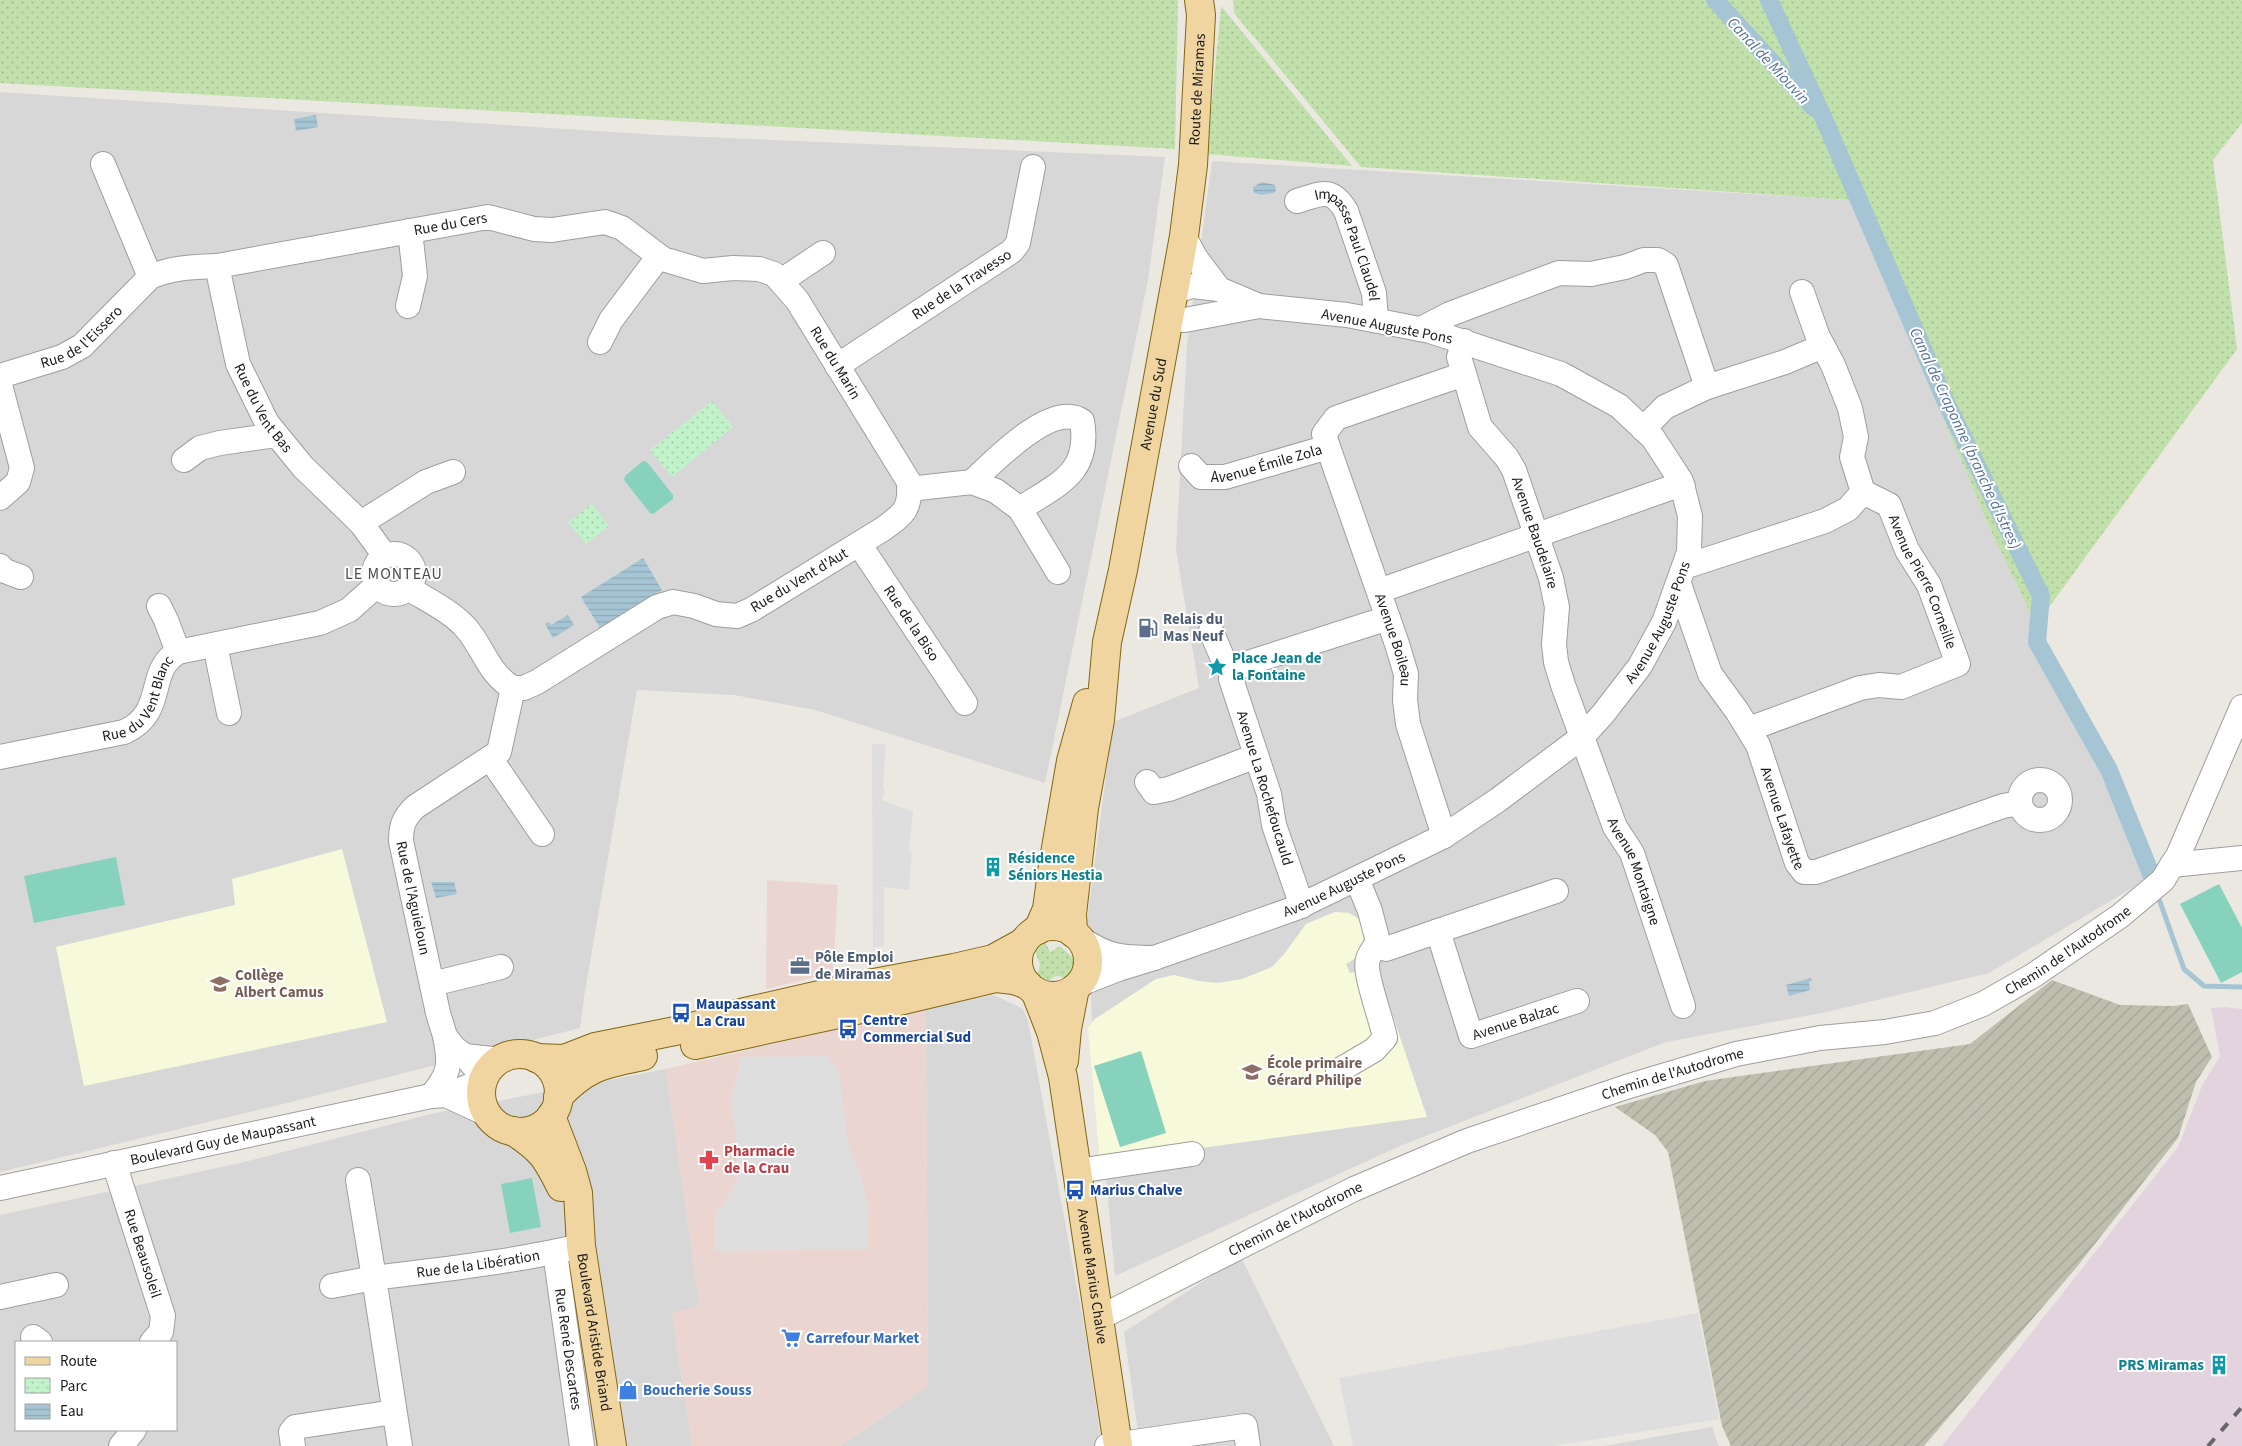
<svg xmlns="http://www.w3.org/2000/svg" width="2242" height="1446" font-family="'Source Sans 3',sans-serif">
<defs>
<pattern id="construction-furrows" width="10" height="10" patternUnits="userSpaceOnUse" patternTransform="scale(1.25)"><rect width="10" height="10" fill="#bdbeae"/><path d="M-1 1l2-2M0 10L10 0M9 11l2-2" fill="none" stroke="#a2a395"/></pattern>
<pattern id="grass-dots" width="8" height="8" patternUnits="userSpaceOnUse" patternTransform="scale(1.25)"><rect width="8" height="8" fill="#c1e0ab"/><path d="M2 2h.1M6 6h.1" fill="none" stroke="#a5c093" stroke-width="1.8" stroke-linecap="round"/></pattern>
<pattern id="park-dots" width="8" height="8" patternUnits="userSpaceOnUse" patternTransform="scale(1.25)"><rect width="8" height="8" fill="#c1f2c9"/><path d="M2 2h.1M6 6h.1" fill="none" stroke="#a5cfac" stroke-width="1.8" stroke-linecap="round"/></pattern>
<pattern id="water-rules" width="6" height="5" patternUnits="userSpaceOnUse" patternTransform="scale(1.25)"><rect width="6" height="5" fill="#a6c5d4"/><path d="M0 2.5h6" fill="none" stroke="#8ea9b5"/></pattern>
</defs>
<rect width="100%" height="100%" fill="#ebe8e1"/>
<!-- residential -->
<g fill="#d8d7d7" fill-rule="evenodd">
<polygon points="0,92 659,135 1165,157 1148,280 1045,783 815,710 734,695 637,690 585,991 580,1028 287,1103 0,1172"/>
<polygon points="1212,161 1850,200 1992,533 2036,625 2105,784 2154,875 1989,973 1827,1012 1666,1042 1400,1146 1115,1276 1092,1020 1087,921 1113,722 1199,688 1176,550 1187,345"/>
<polygon points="994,995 1023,1009 1028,1021 1085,1331 1102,1446 840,1446 928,1386 926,1008"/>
<path d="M 666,1069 L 700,1306 L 672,1313 L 692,1446 L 0,1446 L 0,1215 L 240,1163 L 435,1113 ZM 16,1342 L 176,1342 L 176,1430 L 16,1430 Z"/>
<polygon points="1241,1257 1334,1446 1140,1446 1124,1332"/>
<polygon points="1712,1427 1719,1446 1604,1446"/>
</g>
<!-- commercial -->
<g fill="#ebd5d1">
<polygon points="767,880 838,885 833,973 766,989"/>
<polygon points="926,1008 928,1386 840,1446 692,1446 672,1313 700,1306 666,1069"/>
</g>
<!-- education -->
<g fill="#f7fada">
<polygon points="342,849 387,1022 84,1086 56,947 235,905 232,879"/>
<polygon points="1335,912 1349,913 1359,919 1364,932 1363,946 1357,957 1346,964 1350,973 1377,969 1427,1117 1100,1162 1088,1028 1095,1019 1156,979 1174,975 1199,981 1218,983 1242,979 1272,967 1285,953 1306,924"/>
</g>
<!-- railway -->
<polygon fill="#e3d3df" points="2225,1007 2242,1009 2242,1446 1942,1446 2178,1147 2202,1086 2220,1056 2211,1008"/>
<!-- construction -->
<polygon fill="url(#construction-furrows)" points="2052,980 2120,1005 2173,1006 2188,1004 2212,1057 2196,1082 2178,1138 2076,1268 1924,1446 1731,1446 1722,1426 1668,1152 1655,1135 1615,1107 1705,1081 1970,1044"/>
<!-- grass -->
<g fill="url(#grass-dots)">
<polygon points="0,0 1178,0 1175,149 0,83"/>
<polygon points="1233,0 2242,0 2242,123 2213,160 2237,349 2036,625 1992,533 1850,200 1361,167 1234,13"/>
<polygon points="1221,6 1352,166 1207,154"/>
<path d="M 1041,942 L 1046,944 L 1050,952 L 1060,946 L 1073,958 L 1077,956 C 1078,966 1076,974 1068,980 C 1055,973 1056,976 1046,983 L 1037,977 L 1040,964 L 1034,949 Z"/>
</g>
<!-- park -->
<g fill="url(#park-dots)">
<polygon points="712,401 733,427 672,477 650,450"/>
<polygon points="592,504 609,526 586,544 568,522"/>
</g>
<!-- pitch -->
<g fill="#87d2bc">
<polygon points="643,461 647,462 673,495 673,499 653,514 650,513 624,480 625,476"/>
<polygon points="116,857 125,905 34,923 24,876"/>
<polygon points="2219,884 2242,928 2242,972 2221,983 2180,904"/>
<polygon points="1141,1051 1166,1133 1120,1147 1094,1066"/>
<polygon points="532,1178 541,1227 510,1233 501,1184"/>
</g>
<!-- parking -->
<g fill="#dedede">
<polygon points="872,744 886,744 883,789 885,790 882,800 913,812 909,852 912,852 909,890 884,887 884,946 873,947"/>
<polygon points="828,1056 840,1076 848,1144 860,1173 867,1204 867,1249 715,1251 715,1216 737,1182 736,1132 731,1107 732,1096 741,1057"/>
<polygon points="1698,1313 1719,1419 1554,1446 1353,1446 1339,1378"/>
</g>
<!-- water -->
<g fill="url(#water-rules)">
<polygon points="316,115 318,127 296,131 294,119"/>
<polygon points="1262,182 1275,185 1276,190 1274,193 1261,195 1254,193 1253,187"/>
<polygon points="643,558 662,590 600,628 581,597"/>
<polygon points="568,615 574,625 553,638 545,624 549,622 551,625"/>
<polygon points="431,882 454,882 457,894 436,898"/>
<polygon points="1811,978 1812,981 1809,982 1810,990 1789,996 1786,985"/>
</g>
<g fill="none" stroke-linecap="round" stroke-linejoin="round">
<!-- stream -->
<polyline stroke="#a6c5d4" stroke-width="5" points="2159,899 2184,969 2204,986 2242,987"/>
<!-- canal -->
<g stroke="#a6c5d4" stroke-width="18">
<polyline points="1715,0 1814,108"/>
<polyline points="1769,0 1824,119 1945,400 2041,596 2037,642 2109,770 2151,874"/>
</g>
<defs>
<g id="minor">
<polyline points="103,164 150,277"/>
<path id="s1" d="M 1297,201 C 1321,194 1331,186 1346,211 L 1374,293 L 1376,320"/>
<path id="s2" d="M 217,266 L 238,364 L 267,423 L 303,467 L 361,523 L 385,556"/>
<polyline points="781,281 823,253"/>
<polyline points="1174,291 1193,286 1219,289"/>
<polyline points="1802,292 1818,337 1833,365 1850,408 1856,437 1852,457 1863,492"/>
<polyline points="408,306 415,276 410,231"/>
<polyline points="1169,319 1185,320 1259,306 1219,289 1195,257 1184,236"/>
<polyline points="1421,329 1450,314 1559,273 1591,274 1625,267 1644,260 1658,260 1666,265 1707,387"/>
<path id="s3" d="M 1464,341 L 1459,357 L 1480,427 L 1507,458 L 1514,470 L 1551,578 L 1557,607 L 1554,644 L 1556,662 L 1563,685 L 1615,827 L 1632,853 L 1683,1006"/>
<polyline points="600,342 611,320 659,256"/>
<path id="s4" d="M 837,366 L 1012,251 L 1018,243 L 1033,167"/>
<path id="s5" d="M 0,376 L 62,357 L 82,346 L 150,277 C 172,267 194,267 217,266 L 488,217 L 534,229 L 552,230 L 605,222 L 622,228 L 663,259 L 703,271 L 733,268 L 759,269 L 774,274 L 797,300 L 909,482 C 911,509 904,514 883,529 L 751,610 L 737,616 L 716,614 L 694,606 L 673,602 L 657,607 L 537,682 L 524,688 L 513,688"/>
<polyline points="0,385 22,468 18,482 0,498"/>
<polyline points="1643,429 1665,407 1707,387 1785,362 1823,346"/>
<path id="s6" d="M 1328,447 L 1397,644 L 1406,674 L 1405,700 L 1408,724 L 1444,836"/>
<polyline points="184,460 200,448 220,443 276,435"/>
<path id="s7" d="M 1191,466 L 1201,477 L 1225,477 L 1328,447 L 1324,434 L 1336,418 L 1464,374"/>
<path d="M 972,482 C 993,462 1052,400 1082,421 C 1091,474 1057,484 1020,509"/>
<polyline points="909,489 972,482 996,491 1020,509 1058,572"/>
<polyline points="361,523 426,482 453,472"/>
<path id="s8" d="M 859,544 L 965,703"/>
<circle cx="394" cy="574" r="20"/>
<polyline points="0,566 5,571 21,577"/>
<path id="s9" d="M 1684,567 L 1825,521 L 1848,509 L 1863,492 L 1889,505 L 1907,550 L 1929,585 L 1958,664 L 1901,687 L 1879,685 L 1860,688 L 1749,729"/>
<path id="s10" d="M 1679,584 L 1710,674 L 1737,711 L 1758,745 L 1797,863 L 1804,872 L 1816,872 L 2003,806 L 2020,803"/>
<path id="s11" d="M 408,588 C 427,600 451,611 466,628 C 483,647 489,675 513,688 L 499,752 L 415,807 C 404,818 401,825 401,841 L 438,1013 L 445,1036 L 454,1048 L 465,1056 L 484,1078"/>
<polyline points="1379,591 1673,487 1683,487"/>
<polyline points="159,606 166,620 178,652"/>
<polyline points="1211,631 1223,659 1233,670"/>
<polyline points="215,645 229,713"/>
<path id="s12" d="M 0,757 L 124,732 C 168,712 145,671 178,652 L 320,623 L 349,610 L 377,585"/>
<polyline points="490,758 542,834"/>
<circle cx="2040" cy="800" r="20"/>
<polyline points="1147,782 1154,792 1169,789 1256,756"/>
<polyline points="2172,865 2178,856 2242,707"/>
<path id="s13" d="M 1357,879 L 1370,911 L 1378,942 L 1386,949 L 1438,931 L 1471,1036 L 1577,1001"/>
<polyline points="1302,906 1274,825 1269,794 1231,679 1233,670 1248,663 1388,618"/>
<polyline points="1438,931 1556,891"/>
<path id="s14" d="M 1154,958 L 1296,908 L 1444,836 L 1498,800 L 1582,737 L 1603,714 L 1640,666 L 1664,622 L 1689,552 L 1690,516 L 1681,481 L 1653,438 L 1619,406 L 1561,374 L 1430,331 L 1347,315 L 1259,306"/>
<polyline points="432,984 501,967"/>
<path d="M 1080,984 L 1118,969 L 1154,958 C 1121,958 1109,957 1081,939"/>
<polyline points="465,1056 501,1060"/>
<path d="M 1338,1071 L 1374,1050 L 1385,1038 C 1382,1020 1363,972 1368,959 C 1370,953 1375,947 1378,942"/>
<polyline points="446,1095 487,1114"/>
<path d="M 431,1096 C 450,1074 451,1064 445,1036"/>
<path id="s15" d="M 114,1163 L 163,1316 L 161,1332 L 152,1342"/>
<polyline points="1077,1171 1192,1154"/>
<path id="s16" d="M 0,1188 L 431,1096 L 446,1095 L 483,1081"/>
<path id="s17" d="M 555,1252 L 582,1446"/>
<polyline points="332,1286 374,1278 358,1180"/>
<polyline points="0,1297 56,1285"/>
<path id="s18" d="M 1099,1318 L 1354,1189 L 1467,1141 L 1626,1087 L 1736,1054 L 1820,1038 L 1885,1032 L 1935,1023 L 1983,1004 L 2034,975 L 2120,916 L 2163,880 L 2172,865 L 2242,858"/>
<polyline points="33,1337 40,1342"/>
<polyline points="121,1446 134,1430"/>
<polyline points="293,1446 291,1432 295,1427 394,1412"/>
<path id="s19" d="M 400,1446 L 374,1278 C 443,1269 513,1262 581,1246"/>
<polyline points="1107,1446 1245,1426 1248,1446"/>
</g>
<g id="major">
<circle cx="1053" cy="961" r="35"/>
<polyline points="1038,930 1047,909 1053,865 1071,761 1087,703"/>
<path id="s20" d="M 1073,933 L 1072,914 L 1084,808 L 1100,720 L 1107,642 L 1123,570 L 1184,236 L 1193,165 L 1201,15 L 1199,0"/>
<path id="s21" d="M 1035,991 L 1051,1032 L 1063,1077 L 1118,1446"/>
<polyline points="695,1045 903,1000 996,978 1014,980 1028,985"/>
<circle cx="520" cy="1093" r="39"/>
<polyline points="536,1058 564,1059 595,1047 685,1029 745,1012 868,984 954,968 993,959 1024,942"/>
<polyline points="1064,1061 1067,1029 1075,988"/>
<path d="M 558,1097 C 587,1066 604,1064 643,1056"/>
<path id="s22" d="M 551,1116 L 572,1171 L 578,1193 L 581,1246 L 612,1446"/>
<path d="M 513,1131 C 542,1150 546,1157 561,1187"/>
</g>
</defs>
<!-- minor casing -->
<use href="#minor" stroke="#9e9e9e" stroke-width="26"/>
<!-- major casing -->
<use href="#major" stroke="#816610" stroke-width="30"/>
<!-- minor -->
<use href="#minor" stroke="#fff" stroke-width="24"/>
<!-- major -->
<use href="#major" stroke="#f0d5a1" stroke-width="28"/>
<!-- rail -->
<polyline stroke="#686868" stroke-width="4" stroke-dasharray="10 10" stroke-linecap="butt" points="2208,1446 2242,1407"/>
</g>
<!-- icons -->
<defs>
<symbol id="fuel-bare" viewBox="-9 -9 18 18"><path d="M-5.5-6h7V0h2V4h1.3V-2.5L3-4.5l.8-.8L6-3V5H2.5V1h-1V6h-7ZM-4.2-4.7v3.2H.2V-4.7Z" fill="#5c6f8a" stroke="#fff" stroke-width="2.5" paint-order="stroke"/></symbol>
<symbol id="sight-bare" viewBox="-9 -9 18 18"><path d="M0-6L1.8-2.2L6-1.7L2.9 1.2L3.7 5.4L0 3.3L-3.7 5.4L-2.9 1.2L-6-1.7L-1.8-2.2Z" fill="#0f9aa8" stroke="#fff" stroke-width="2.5" paint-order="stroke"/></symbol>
<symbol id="building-bare" viewBox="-9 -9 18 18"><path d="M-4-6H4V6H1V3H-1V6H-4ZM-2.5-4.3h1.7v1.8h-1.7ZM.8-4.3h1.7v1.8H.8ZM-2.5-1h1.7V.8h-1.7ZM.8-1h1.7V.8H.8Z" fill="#0f9aa8" stroke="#fff" stroke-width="2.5" paint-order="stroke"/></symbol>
<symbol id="office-bare" viewBox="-9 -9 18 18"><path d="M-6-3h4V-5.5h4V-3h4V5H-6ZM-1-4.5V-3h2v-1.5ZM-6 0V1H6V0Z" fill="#5c6f8a" stroke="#fff" stroke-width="2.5" paint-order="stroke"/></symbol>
<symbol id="school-bare" viewBox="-9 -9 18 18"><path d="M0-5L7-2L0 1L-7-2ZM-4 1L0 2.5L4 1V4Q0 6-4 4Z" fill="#8d6e63" stroke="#fff" stroke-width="2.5" paint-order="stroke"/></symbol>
<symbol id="bus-bare" viewBox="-9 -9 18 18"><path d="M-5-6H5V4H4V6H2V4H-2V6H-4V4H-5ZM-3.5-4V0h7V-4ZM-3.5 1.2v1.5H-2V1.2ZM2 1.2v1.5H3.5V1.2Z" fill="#1a4fb4" stroke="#fff" stroke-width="2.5" paint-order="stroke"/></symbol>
<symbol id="pharmacy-bare" viewBox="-9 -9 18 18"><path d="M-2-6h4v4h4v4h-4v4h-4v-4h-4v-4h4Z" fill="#e0444e" stroke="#fff" stroke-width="2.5" paint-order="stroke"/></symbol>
<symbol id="supermarket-bare" viewBox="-9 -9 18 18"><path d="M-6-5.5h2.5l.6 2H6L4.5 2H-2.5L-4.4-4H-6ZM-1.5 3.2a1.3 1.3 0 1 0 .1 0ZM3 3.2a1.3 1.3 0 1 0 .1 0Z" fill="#3f7fe0" stroke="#fff" stroke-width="2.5" paint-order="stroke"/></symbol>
<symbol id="shop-bare" viewBox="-9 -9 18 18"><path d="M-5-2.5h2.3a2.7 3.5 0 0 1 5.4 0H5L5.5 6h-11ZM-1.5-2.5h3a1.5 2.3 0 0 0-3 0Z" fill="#3f7fe0" stroke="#fff" stroke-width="2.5" paint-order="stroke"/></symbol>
</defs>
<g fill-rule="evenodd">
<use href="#fuel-bare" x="1134" y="614" width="28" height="28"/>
<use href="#sight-bare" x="1203" y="653" width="28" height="28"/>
<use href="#building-bare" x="979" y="853" width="28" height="28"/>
<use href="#office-bare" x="786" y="952" width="28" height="28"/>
<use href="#school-bare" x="206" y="970" width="28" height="28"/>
<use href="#bus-bare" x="667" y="999" width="28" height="28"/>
<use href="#bus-bare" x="834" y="1015" width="28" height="28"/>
<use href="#school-bare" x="1238" y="1058" width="28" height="28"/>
<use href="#pharmacy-bare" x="695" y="1146" width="28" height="28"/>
<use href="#bus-bare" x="1061" y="1176" width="28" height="28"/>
<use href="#supermarket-bare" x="777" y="1324" width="28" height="28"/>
<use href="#building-bare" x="2205" y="1351" width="28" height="28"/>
<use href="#shop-bare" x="614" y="1376" width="28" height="28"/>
</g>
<g text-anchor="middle" stroke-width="4" stroke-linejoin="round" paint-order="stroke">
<!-- street labels -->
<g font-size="15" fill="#1a1a1a" stroke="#fff">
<text dy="5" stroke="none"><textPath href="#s20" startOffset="854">Route de Miramas</textPath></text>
<text dy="5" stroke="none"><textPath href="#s5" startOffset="490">Rue du Cers</textPath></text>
<text dy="5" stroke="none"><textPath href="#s1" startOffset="85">Impasse Paul Claudel</textPath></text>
<text dy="5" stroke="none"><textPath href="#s4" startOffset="149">Rue de la Travesso</textPath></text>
<text transform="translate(1387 326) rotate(11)" y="5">Avenue Auguste Pons</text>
<text dy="5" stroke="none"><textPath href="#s5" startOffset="92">Rue de l'Eissero</textPath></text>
<text dy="5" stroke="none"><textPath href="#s5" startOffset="939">Rue du Marin</textPath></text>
<text dy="5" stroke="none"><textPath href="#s20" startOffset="536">Avenue du Sud</textPath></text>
<text dy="5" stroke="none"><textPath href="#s2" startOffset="151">Rue du Vent Bas</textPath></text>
<text dy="5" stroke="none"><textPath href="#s7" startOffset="82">Avenue Émile Zola</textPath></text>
<text dy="5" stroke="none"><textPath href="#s3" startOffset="211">Avenue Baudelaire</textPath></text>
<text transform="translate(799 580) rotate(-31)" y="5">Rue du Vent d'Aut</text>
<text dy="5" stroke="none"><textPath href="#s9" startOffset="310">Avenue Pierre Corneille</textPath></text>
<text dy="5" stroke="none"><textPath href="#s14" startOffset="624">Avenue Auguste Pons</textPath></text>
<text dy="5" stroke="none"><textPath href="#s8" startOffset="95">Rue de la Biso</textPath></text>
<text dy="5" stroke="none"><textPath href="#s6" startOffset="204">Avenue Boileau</textPath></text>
<text dy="5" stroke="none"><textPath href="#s12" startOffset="161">Rue du Vent Blanc</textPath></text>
<text transform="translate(1265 788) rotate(73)" y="5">Avenue La Rochefoucauld</text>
<text dy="5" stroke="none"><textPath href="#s10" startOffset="258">Avenue Lafayette</textPath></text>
<text dy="5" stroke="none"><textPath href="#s3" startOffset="568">Avenue Montaigne</textPath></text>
<text dy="5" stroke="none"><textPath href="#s14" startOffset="204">Avenue Auguste Pons</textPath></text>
<text dy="5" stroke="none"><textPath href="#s11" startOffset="410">Rue de l'Aguieloun</textPath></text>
<text dy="5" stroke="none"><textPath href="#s18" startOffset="1045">Chemin de l'Autodrome</textPath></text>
<text dy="5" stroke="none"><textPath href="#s13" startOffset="289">Avenue Balzac</textPath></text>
<text dy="5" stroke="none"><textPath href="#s18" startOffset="625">Chemin de l'Autodrome</textPath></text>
<text dy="5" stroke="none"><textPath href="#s16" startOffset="228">Boulevard Guy de Maupassant</textPath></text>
<text dy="5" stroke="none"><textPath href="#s18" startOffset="220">Chemin de l'Autodrome</textPath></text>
<text dy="5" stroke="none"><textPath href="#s15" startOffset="95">Rue Beausoleil</textPath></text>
<text dy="5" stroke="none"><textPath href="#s19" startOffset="275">Rue de la Libération</textPath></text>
<text dy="5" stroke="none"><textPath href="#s21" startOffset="292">Avenue Marius Chalve</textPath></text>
<text dy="5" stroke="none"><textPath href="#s22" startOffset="222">Boulevard Aristide Briand</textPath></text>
<text dy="5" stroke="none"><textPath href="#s17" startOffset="98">Rue René Descartes</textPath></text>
</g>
<!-- service labels -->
<g font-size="15" font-weight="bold" fill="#4e5e75" stroke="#fff" text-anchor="start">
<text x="1163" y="624">Relais du<tspan x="1163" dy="17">Mas Neuf</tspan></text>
<text x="815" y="962">Pôle Emploi<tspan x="815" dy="17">de Miramas</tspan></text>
</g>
<!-- culture labels -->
<g font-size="15" font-weight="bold" fill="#0d838f" stroke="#fff" text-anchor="start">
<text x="1232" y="663">Place Jean de<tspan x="1232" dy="17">la Fontaine</tspan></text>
<text x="1008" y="863">Résidence<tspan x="1008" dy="17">Séniors Hestia</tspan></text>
<text x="2204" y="1370" text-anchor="end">PRS Miramas</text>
</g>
<!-- education labels -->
<g font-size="15" font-weight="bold" fill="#785e54" stroke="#fff" text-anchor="start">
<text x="235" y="980">Collège<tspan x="235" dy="17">Albert Camus</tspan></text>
<text x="1267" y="1068">École primaire<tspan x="1267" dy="17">Gérard Philipe</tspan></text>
</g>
<!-- transit labels -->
<g font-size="15" font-weight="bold" fill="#164399" stroke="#fff" text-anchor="start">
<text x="696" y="1009">Maupassant<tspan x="696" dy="17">La Crau</tspan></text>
<text x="863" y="1025">Centre<tspan x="863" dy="17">Commercial Sud</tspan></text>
<text x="1090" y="1195">Marius Chalve</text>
</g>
<!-- health labels -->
<g font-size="15" font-weight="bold" fill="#be3a42" stroke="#fff" text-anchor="start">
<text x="724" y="1156">Pharmacie<tspan x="724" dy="17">de la Crau</tspan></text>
</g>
<!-- shop labels -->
<g font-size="15" font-weight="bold" fill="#366cbe" stroke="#fff" text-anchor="start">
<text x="806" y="1343">Carrefour Market</text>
<text x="643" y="1395">Boucherie Souss</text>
</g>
<!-- water labels -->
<g font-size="16" font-style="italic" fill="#53719e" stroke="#fff">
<text transform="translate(1769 60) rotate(47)" y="6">Canal de Miouvin</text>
<text transform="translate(1966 438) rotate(65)" y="6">Canal de Craponne (branche d'Istres)</text>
</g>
<!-- neighbourhood labels -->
<g font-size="16" letter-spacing="1" fill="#4d4d4d" stroke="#fff">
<text x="394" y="579">LE MONTEAU</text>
</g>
</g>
<!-- legend -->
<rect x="15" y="1341" width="162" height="90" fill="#ffffff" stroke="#a3a3a3"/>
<rect x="25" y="1357" width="25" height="8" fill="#f0d5a1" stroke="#a3a3a3"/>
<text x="60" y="1366" font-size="15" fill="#1a1a1a">Route</text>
<rect x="25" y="1378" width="25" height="15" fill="url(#park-dots)" stroke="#a3a3a3"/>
<text x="60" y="1391" font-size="15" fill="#1a1a1a">Parc</text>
<rect x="25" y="1404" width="25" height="15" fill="url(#water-rules)" stroke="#a3a3a3"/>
<text x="60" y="1416" font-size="15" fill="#1a1a1a">Eau</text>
</svg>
